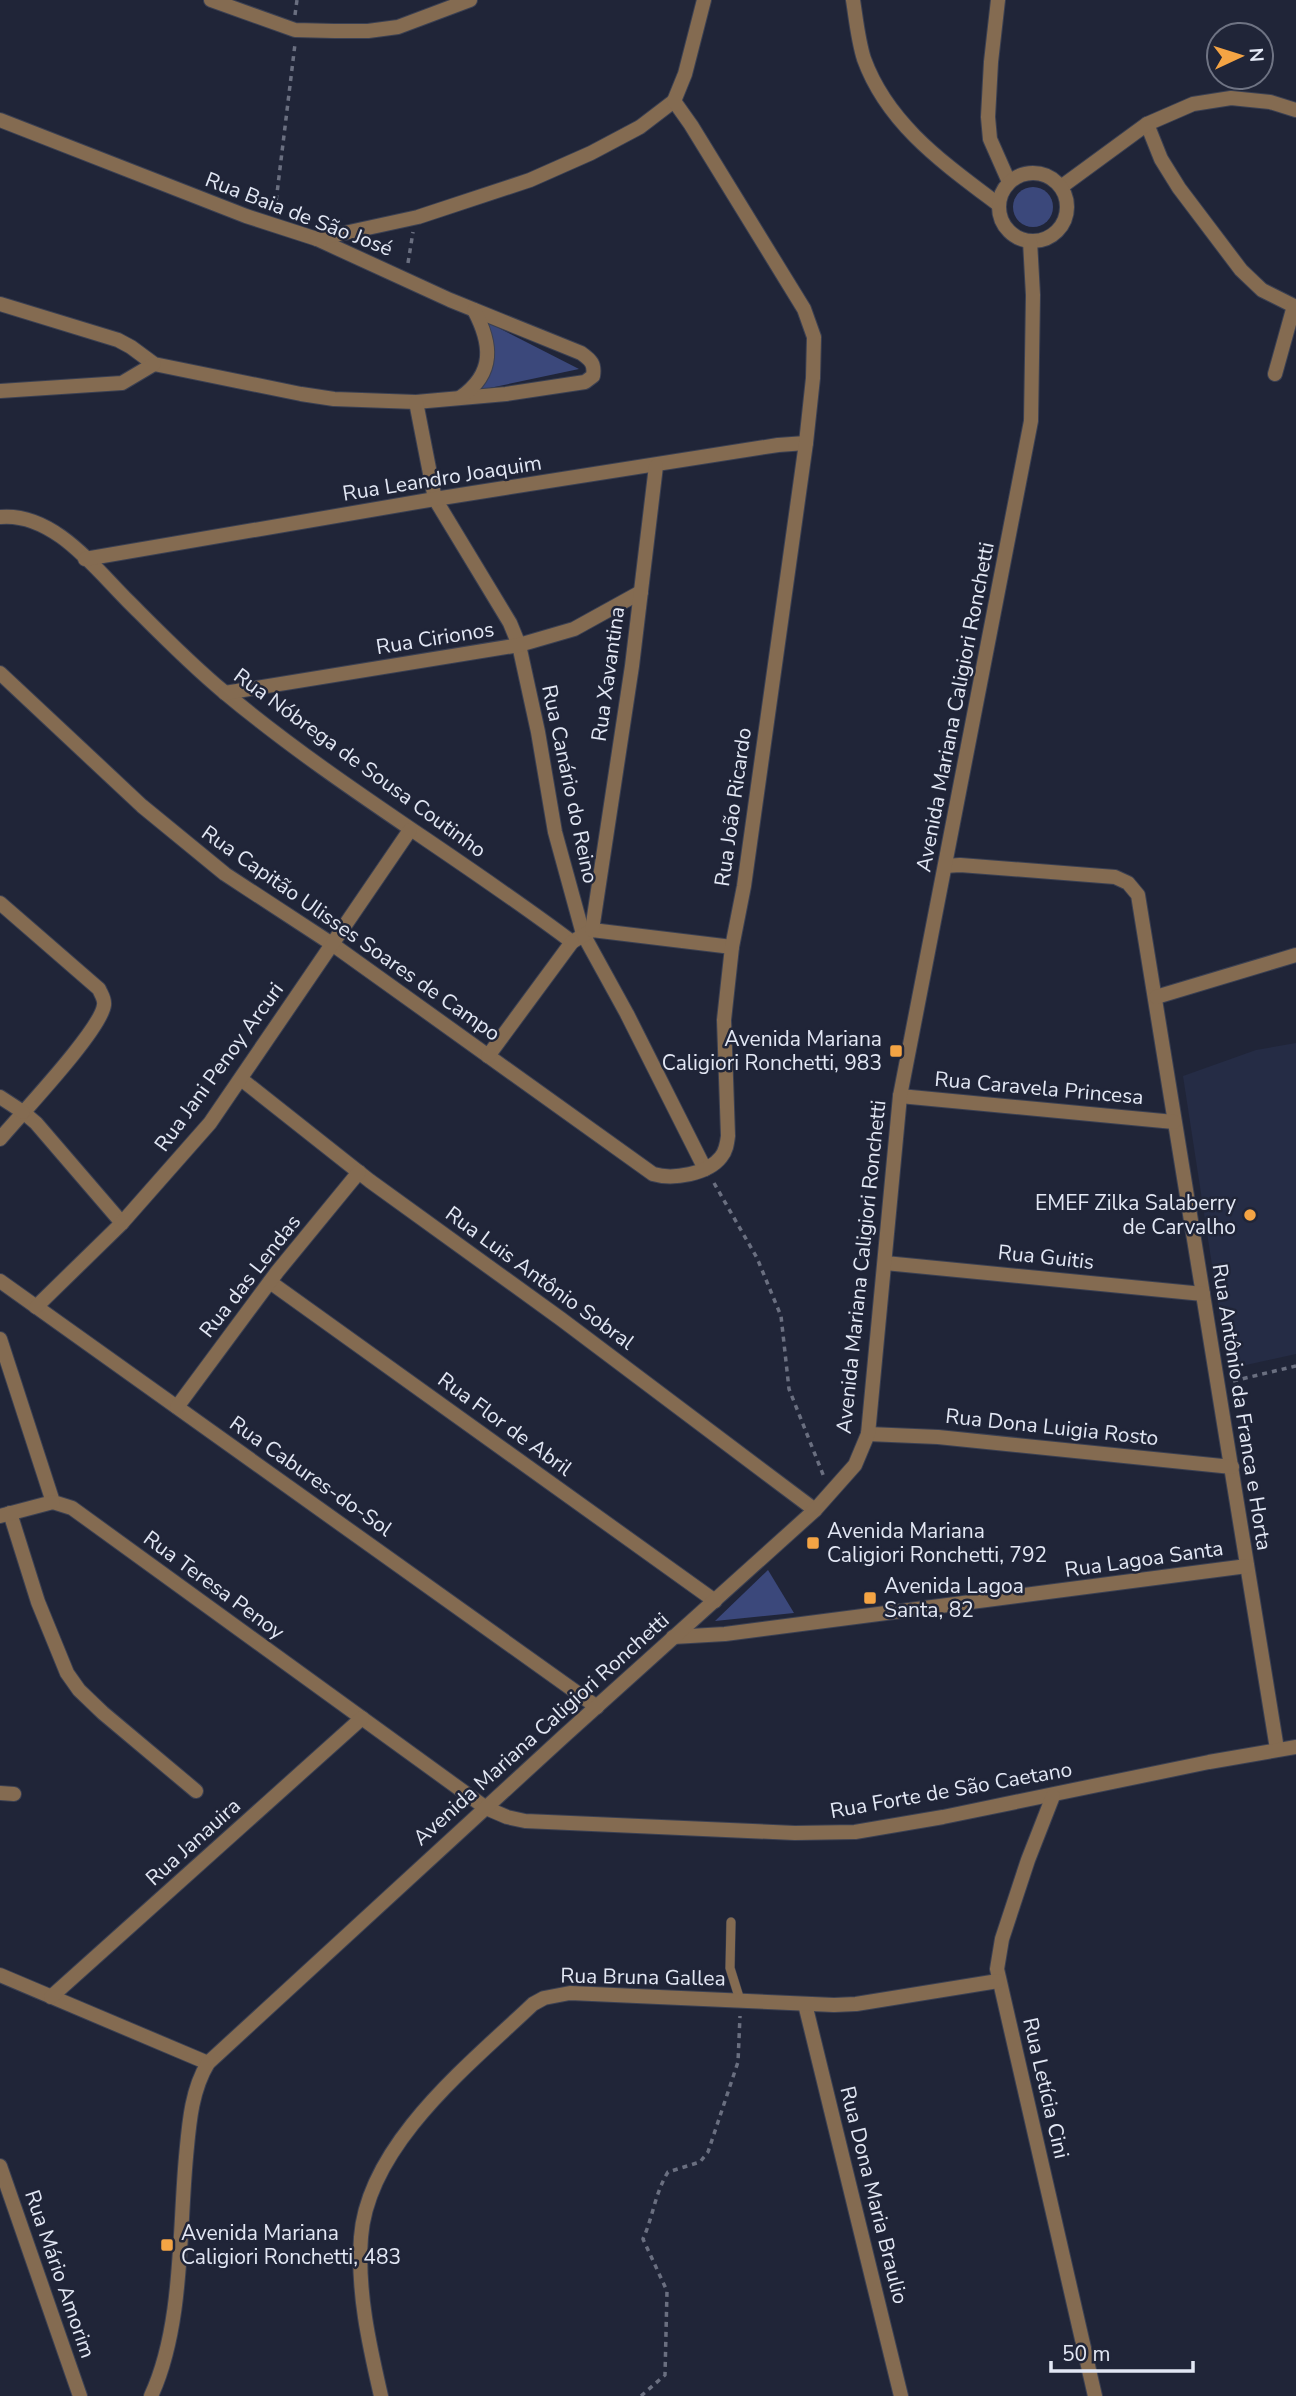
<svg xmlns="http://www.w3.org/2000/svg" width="1296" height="2396" font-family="'Nunito Sans',sans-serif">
<rect width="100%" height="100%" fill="#202538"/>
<!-- built -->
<polygon fill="#252c45" points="1296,1043 1296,1354 1228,1369 1183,1076 1256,1050"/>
<!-- green -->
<g fill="#3b487b">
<circle cx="1033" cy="207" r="20"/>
<polygon points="485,321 579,369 480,390 489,376"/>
<polygon points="768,1570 794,1613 715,1621"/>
</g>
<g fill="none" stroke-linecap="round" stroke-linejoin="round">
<defs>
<polyline id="service" points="731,1922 730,1968 740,2000"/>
<polyline id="pedestrian" points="23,1112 36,1123 122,1223"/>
<g id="minor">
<polyline points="211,0 295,30 334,31 368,31 398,27 470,0"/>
<polyline points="998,0 991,62 988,117 990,139 1009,182"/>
<path d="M 0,120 L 246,216 L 317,239 L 450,300 L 581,353 C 591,360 595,364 593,376 L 585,382 L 506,394 L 416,402 L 334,399 L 301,394 L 154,364 L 131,347 L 118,340 L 0,304"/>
<polyline points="1147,124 1161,159 1179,188 1241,270 1262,290 1296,307"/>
<polyline points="1061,187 1147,124 1193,104 1231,98 1270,102 1296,110"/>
<polyline points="317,239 418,217 530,180 591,153 640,127 674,101"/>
<polyline points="1275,374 1294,306"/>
<polyline points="0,391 122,383 154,364"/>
<path d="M 461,397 C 495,373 492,344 474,310"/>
<polyline points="416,402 435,499 510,623 519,645 538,732 555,832 583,934 627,1014 705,1169"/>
<path d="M 0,517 C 53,512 94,567 128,601 C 159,632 190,664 224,692 C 334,784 458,856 572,942 L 592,930 L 732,947"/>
<polyline points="85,559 435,499 778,445 806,443"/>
<path d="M 0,673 L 142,806 L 225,874 L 332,944 L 653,1174 C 673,1180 708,1174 721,1157 C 726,1151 727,1144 728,1136 L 724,1020 L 732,947 L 744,886 L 806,443 L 813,378 L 814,337 L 804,309 L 691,125 L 674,101 L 685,74 L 704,0"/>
<polyline points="225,693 519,645 574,629 641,592"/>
<polyline points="945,866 960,865 1115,877 1128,883 1138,895 1277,1749"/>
<path d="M 0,903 L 99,989 C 101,994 105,999 104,1005 C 101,1030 20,1115 0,1139"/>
<polyline points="592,930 632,666 656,466"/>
<polyline points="1156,997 1296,955"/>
<polyline points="488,1056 572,942"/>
<polyline points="241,1079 370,1181 561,1319 815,1510"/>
<polyline points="900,1096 1174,1122"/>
<polyline points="0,1097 23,1112"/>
<polyline points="885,1263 1203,1294"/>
<polyline points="0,1281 597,1707"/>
<polyline points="270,1282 715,1601"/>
<polyline points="36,1307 121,1224 210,1123 410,830"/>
<polyline points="0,1339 53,1502 72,1508 486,1808 507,1817 525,1821 795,1833 855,1832 943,1817 1209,1762 1296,1747"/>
<polyline points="177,1407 277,1272 359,1172"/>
<polyline points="868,1434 938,1437 1232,1467"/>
<polyline points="10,1513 38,1602 67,1673 79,1690 103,1713 196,1791"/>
<polyline points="0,1516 53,1502"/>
<polyline points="673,1637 725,1634 1247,1566"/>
<polyline points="0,1793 14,1794"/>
<polyline points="1053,1796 1028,1860 1002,1939 997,1969 1095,2396"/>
<polyline points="0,1975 208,2063"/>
<polyline points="51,1997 362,1718"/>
<polyline points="805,2004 901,2396"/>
<polyline points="0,2166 80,2396"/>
<path d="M 381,2396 C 369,2344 357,2291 361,2237 C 368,2144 470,2064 533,2004 L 544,1998 L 570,1993 L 834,2005 L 856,2004 L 998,1981"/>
</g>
<g id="tertiary">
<path d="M 853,0 C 856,19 858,40 864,59 C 888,125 945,164 999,205"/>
<circle cx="1033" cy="207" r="34"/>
<path d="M 151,2396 C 183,2327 179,2233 186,2157 C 189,2125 191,2091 208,2063 L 564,1736 L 815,1510 L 855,1465 L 868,1434 L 900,1096 L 1031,421 L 1033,295 L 1030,241"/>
</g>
</defs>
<!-- service casing -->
<use href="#service" stroke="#3b4052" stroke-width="10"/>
<!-- pedestrian casing -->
<use href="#pedestrian" stroke="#3b4052" stroke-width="16"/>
<!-- minor casing -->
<use href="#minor" stroke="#3b4052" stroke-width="16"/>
<!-- tertiary casing -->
<use href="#tertiary" stroke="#3b4052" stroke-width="16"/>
<!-- path -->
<g stroke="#6a6f80" stroke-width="3.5" stroke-dasharray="5 5" stroke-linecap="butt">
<polyline points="295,15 297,0"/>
<polyline points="275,210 295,44"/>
<polyline points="408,263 413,232"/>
<polyline points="714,1183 757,1258 781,1316 789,1389 824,1477"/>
<polyline points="1233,1381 1296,1366"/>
<path d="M 641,2396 L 665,2375 L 667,2291 L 643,2239 C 653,2217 655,2193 668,2172 L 700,2162 L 708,2152 L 738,2062 L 740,2016"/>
</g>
<!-- service -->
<use href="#service" stroke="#846b51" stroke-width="9"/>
<!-- pedestrian -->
<use href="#pedestrian" stroke="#846b51" stroke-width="14"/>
<!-- minor -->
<use href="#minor" stroke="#846b51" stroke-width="14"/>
<!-- tertiary -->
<use href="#tertiary" stroke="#846b51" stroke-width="14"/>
</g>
<!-- markers -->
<g fill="#f4a444" stroke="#202538" stroke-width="2.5">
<rect x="889" y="1044" width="14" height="14" rx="3.5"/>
<circle cx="1250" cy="1215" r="7"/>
<rect x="806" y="1536" width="14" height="14" rx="3.5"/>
<rect x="863" y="1591" width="14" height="14" rx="3.5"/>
<rect x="160" y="2238" width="14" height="14" rx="3.5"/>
</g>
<g text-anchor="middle" stroke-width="5" stroke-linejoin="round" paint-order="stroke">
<!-- street labels -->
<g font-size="21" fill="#e2e7f4" stroke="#202538">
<text transform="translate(299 214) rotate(21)" y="7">Rua Baia de São José</text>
<text transform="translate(442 478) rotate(-9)" y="7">Rua Leandro Joaquim</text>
<text transform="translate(435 638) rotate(-9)" y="7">Rua Cirionos</text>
<text transform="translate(608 674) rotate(-82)" y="7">Rua Xavantina</text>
<text transform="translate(955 707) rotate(-79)" y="7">Avenida Mariana Caligiori Ronchetti</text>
<text transform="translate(360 763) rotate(36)" y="7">Rua Nóbrega de Sousa Coutinho</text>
<text transform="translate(570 784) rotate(78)" y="7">Rua Canário do Reino</text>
<text transform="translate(733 807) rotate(-82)" y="7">Rua João Ricardo</text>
<text transform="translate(351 933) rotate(35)" y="7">Rua Capitão Ulisses Soares de Campo</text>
<text transform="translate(219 1067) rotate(-54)" y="7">Rua Jani Penoy Arcuri</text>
<text transform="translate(1039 1088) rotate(5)" y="7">Rua Caravela Princesa</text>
<text transform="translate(1046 1257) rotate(6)" y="7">Rua Guitis</text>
<text transform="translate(861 1267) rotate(-84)" y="7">Avenida Mariana Caligiori Ronchetti</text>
<text transform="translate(250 1276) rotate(-52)" y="7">Rua das Lendas</text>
<text transform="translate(540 1278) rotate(36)" y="7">Rua Luis Antônio Sobral</text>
<text transform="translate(1242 1407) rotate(81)" y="7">Rua Antônio da Franca e Horta</text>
<text transform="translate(505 1424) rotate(36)" y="7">Rua Flor de Abril</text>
<text transform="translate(1052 1427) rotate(6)" y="7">Rua Dona Luigia Rosto</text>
<text transform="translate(311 1476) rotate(35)" y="7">Rua Cabures-do-Sol</text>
<text transform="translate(1144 1559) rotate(-8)" y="7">Rua Lagoa Santa</text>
<text transform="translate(214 1585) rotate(36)" y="7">Rua Teresa Penoy</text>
<text transform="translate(541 1729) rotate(-42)" y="7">Avenida Mariana Caligiori Ronchetti</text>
<text transform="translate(951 1790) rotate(-10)" y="7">Rua Forte de São Caetano</text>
<text transform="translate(193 1842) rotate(-42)" y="7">Rua Janauira</text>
<text transform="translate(643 1977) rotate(1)" y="7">Rua Bruna Gallea</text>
<text transform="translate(1046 2088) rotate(77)" y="7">Rua Letícia Cini</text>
<text transform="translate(874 2195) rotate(76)" y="7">Rua Dona Maria Braulio</text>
<text transform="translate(60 2274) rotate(71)" y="7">Rua Mário Amorim</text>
</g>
<!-- poi labels -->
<g font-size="21" fill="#e2e7f4" stroke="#202538" text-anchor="start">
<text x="882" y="1046" text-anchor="end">Avenida Mariana<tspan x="882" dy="24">Caligiori Ronchetti, 983</tspan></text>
<text x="1236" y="1210" text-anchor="end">EMEF Zilka Salaberry<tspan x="1236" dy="24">de Carvalho</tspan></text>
<text x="827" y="1538">Avenida Mariana<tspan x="827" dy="24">Caligiori Ronchetti, 792</tspan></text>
<text x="884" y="1593">Avenida Lagoa<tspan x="884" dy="24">Santa, 82</tspan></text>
<text x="181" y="2240">Avenida Mariana<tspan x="181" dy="24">Caligiori Ronchetti, 483</tspan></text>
</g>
</g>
<!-- north arrow -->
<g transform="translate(1240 56) rotate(86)"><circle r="33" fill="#202538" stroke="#6e7383" stroke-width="2"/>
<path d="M0-5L12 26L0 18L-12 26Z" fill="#f4a444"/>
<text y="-10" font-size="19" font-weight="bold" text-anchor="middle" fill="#e2e7f4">N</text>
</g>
<!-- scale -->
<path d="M1051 2361v10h142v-10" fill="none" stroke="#e2e7f4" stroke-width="3.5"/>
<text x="1062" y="2361" font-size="21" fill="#e2e7f4" stroke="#202538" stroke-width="5" paint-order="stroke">50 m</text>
</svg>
